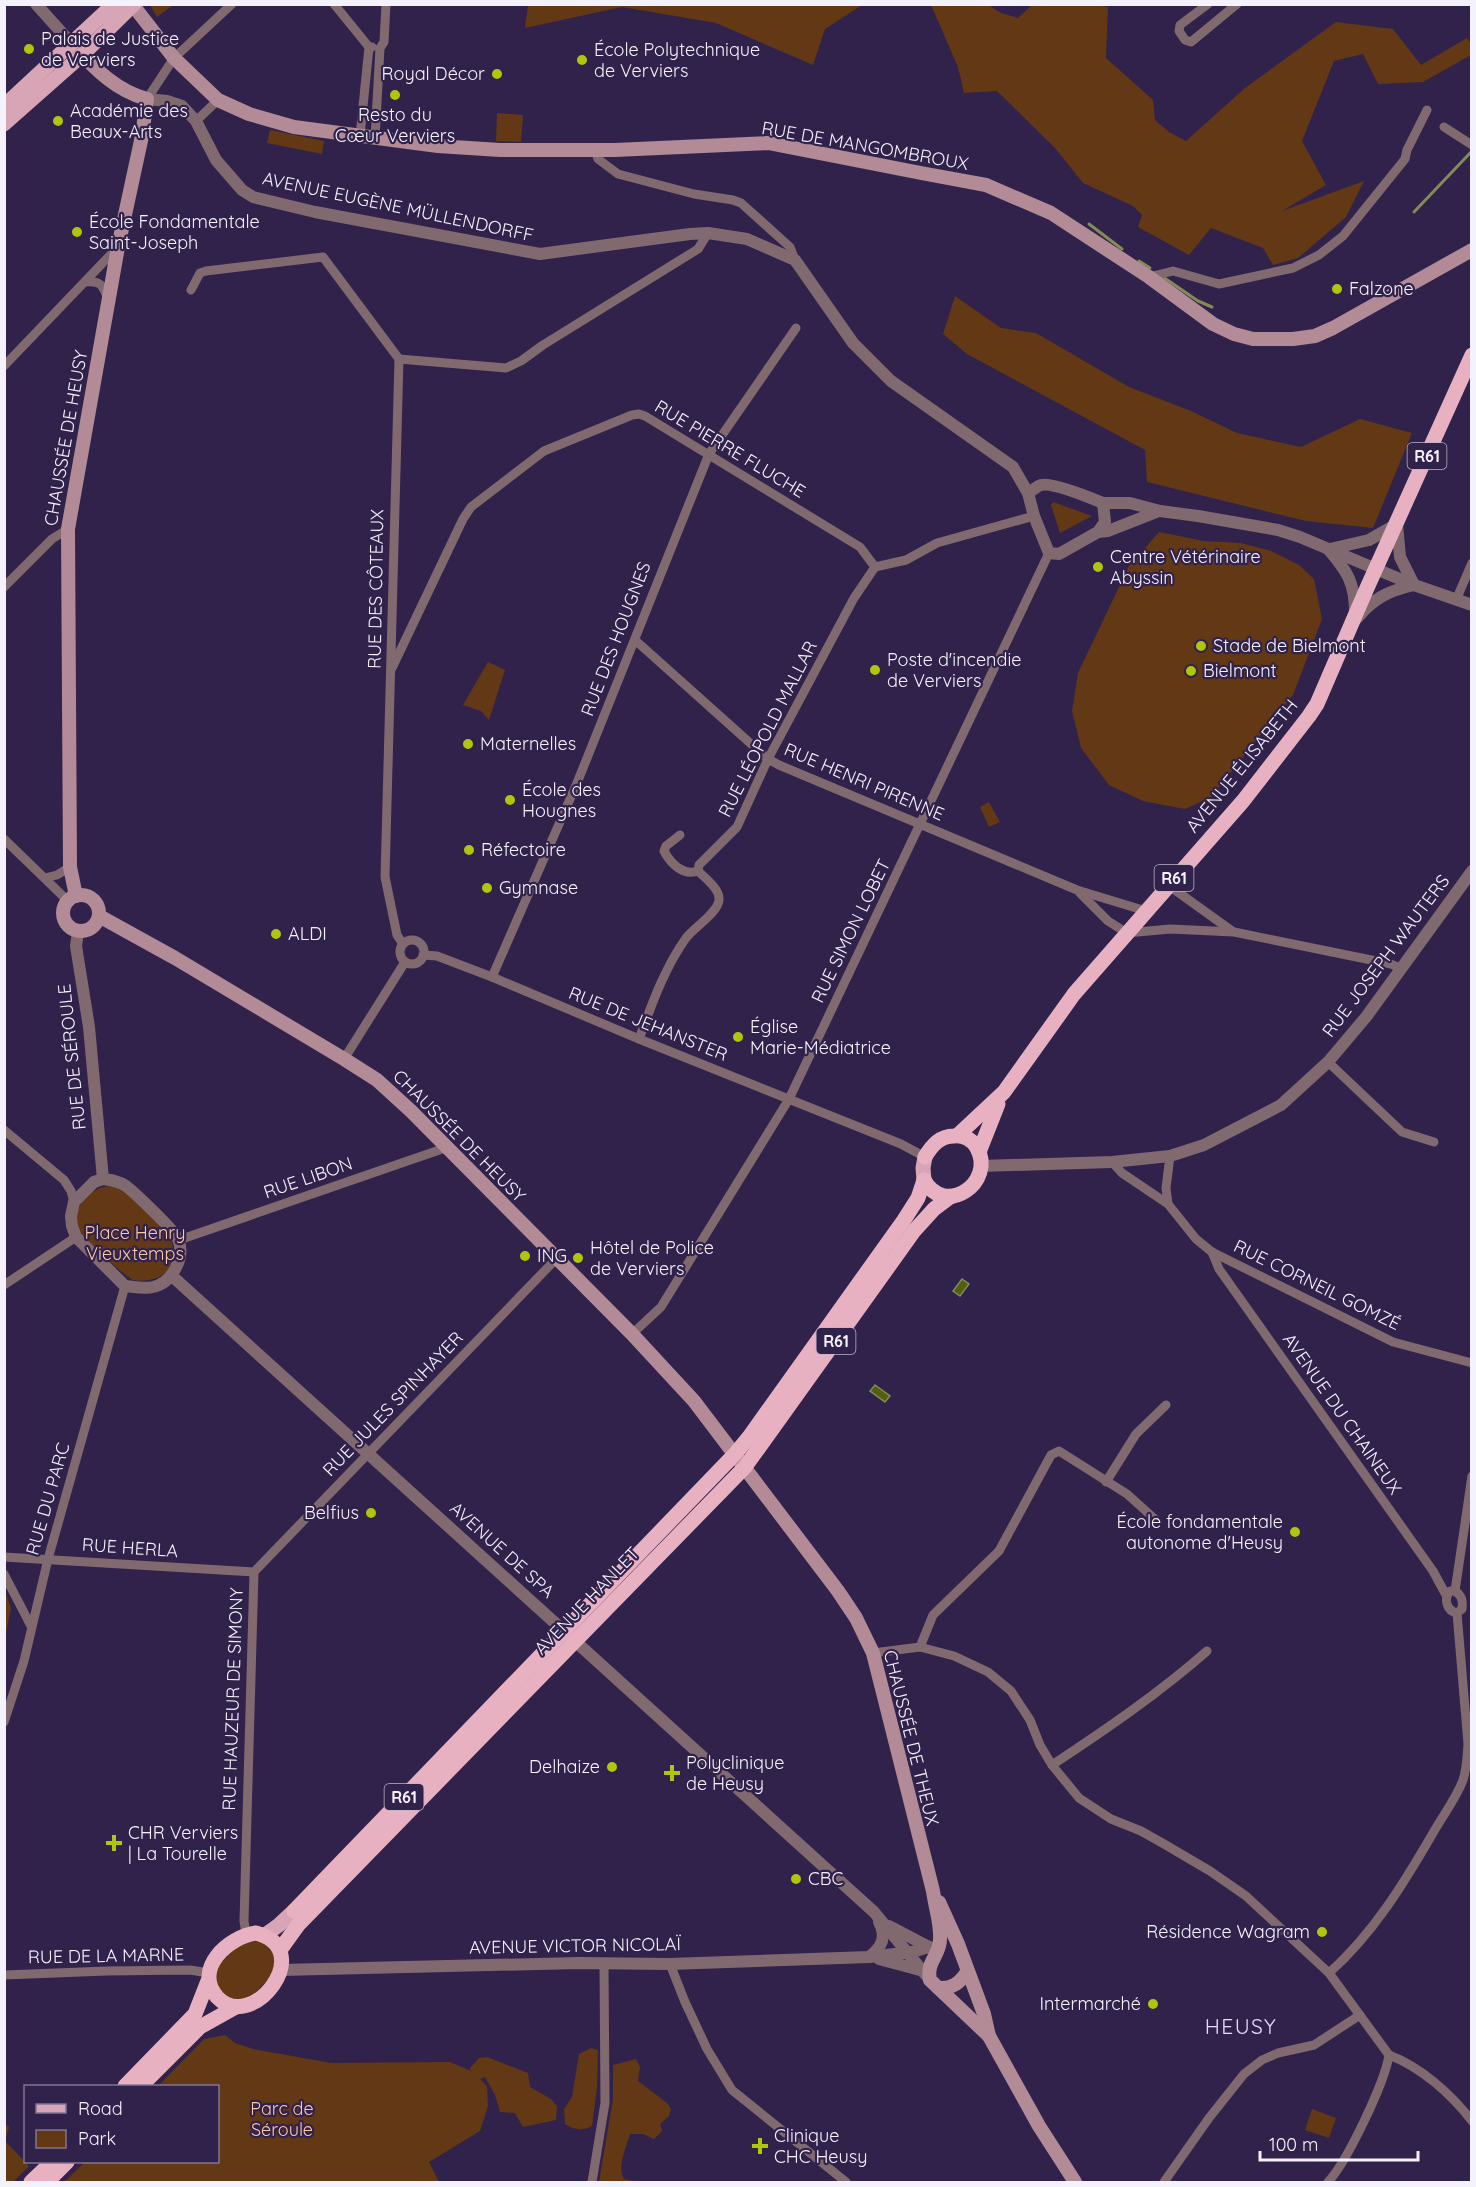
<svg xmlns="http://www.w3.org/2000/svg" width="1476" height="2187" font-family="Quicksand,sans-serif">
<rect width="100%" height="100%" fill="#31224b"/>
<!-- green -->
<g fill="#623815">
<polygon points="150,5 150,4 173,5 157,17"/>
<polygon points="528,5 528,4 862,5 825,29 813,65 716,23 622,7 525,28"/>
<polygon points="1094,5 1108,7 1106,58 1153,100 1155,120 1169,132 1186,141 1245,88 1336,22 1393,29 1421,65 1467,38 1471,44 1471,55 1423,82 1378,84 1363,54 1334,61 1302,141 1326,185 1282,211 1364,181 1346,217 1298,258 1273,265 1263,248 1211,228 1189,255 1138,227 1142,215 1133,206 1083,183 1055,148 997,91 964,93 958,67 931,5 988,5 1001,13 1018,18 1032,5"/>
<polygon points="497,113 523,115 521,142 496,141"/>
<polygon points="270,130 324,141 322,154 267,143"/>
<polygon points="955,296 1001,328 1036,333 1129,387 1191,411 1237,433 1301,447 1360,419 1412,433 1373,528 1306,521 1147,482 1145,450 967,354 943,334"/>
<polygon points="1053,502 1092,516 1060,533 1051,505"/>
<polygon points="1159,532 1204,541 1241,543 1271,551 1299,565 1314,579 1322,619 1293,695 1211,797 1185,809 1143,801 1109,785 1081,748 1072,711 1078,673 1129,566"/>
<polygon points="488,662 505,670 489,720 481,711 463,705"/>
<polygon points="989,802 1000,822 989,827 980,807"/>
<path d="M 108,1186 C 113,1187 118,1188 122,1190 C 131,1197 168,1230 171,1240 C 182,1269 159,1284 133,1280 C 122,1273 87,1244 81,1233 C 69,1210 86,1190 108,1186 Z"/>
<polygon points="5,1591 11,1608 5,1638 4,1591"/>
<polygon points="258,1940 268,1946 275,1956 273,1974 256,1992 245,1999 233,2000 224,1995 217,1985 215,1974 219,1965 240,1943"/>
<polygon points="225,2035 235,2043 253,2049 331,2063 450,2062 471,2071 470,2068 479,2058 487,2057 528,2073 530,2087 551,2099 557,2106 556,2120 523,2127 515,2113 500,2112 495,2095 485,2077 480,2079 487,2086 488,2106 480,2131 429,2162 439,2182 64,2182 85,2162 218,2162 218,2086 158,2086 204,2039"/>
<path d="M 591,2048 L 598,2050 L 597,2088 L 592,2126 C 583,2131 574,2130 565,2124 L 564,2109 L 572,2097 L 579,2054 Z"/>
<path d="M 636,2059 L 640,2067 L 638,2081 L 667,2103 L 671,2109 L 669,2116 L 660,2124 L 662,2131 L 654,2139 L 643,2134 L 630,2134 C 626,2148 617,2166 624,2179 L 638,2182 L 599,2182 L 613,2099 L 613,2065 Z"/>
<polygon points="1312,2109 1336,2118 1329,2138 1305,2130"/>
<polygon points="4,2123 9,2127 5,2141 29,2166 13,2182 5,2182"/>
</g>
<!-- water -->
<g fill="#535f0f" stroke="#838b56" stroke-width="1.5">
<polygon points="962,1279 969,1284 960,1296 953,1291"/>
<polygon points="875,1385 890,1396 885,1402 870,1391"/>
</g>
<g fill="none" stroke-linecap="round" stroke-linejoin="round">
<!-- stream -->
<g stroke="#838b56" stroke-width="3">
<polyline points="1414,212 1472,151"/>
<polyline points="1089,224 1122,249"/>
<polyline points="1139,261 1150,268"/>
<polyline points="1163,277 1198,301 1212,307"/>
</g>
<!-- minor -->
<g stroke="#816970" stroke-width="9">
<polyline points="334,4 369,47 372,47"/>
<polyline points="1208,4 1180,25 1179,31 1185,40 1191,42 1237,4"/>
<polyline points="147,99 174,58 232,4"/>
<polyline points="196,121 218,100"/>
<polyline points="1444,127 1472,145"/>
<polyline points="360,136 369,47"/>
<polyline points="375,138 380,48 384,42 386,4"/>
<polyline points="595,150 598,159 618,174 694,194 733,200 741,203 790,247 795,260"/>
<polyline points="1149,277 1173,271 1219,284 1293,268 1319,255 1343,236 1405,159 1407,150 1427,110"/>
<path d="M 85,282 C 101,280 103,286 108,299"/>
<polyline points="191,290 200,273 206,271 323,257 399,359 385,877 397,935 403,944"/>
<polyline points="399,359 506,368 521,361 543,345 698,249 708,233"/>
<polyline points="4,366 117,248"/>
<polyline points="4,587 52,539 68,529"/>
<polyline points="1456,600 1472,563"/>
<polyline points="635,640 768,759 779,765 1077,890 1146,911"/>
<polyline points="392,668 463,519 471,507 544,451 632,415 639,414 645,416 860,547 875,567"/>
<path d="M 680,835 L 666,846 L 664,851 C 671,864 683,876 698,871"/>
<polyline points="4,839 68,901"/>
<polyline points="45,878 57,875 70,867"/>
<polyline points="1168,885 1232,931"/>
<polyline points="1080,893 1108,921 1127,933 1170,929 1234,932 1391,964 1400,968"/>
<circle cx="412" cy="952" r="12"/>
<polyline points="423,955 437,956 492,977 639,1039 901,1144 925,1157"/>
<polyline points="492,977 577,783 709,454 796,328"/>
<path d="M 639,1039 C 652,1004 664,969 686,938 C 693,928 718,913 719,900 C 720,889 705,878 698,871 L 699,865 L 737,827 L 768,759 L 854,598 L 875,567 L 906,560 L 937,543 L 1034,516"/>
<polyline points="344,1059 405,962"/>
<polyline points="1328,1062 1402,1132 1434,1142"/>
<polyline points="4,1130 64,1180 71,1191 74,1202"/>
<polyline points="1112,1162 1122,1173 1168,1204 1196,1239 1212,1252 1393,1342 1472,1363"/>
<polyline points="1168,1204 1166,1188 1170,1156"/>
<polyline points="179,1240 448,1147"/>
<polyline points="1212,1252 1219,1269 1433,1571 1446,1595"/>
<polyline points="4,1285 76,1237"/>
<polyline points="632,1334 661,1307 789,1099 1049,553"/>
<polyline points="1106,1482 1136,1434 1166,1405"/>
<polyline points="4,1557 254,1572"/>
<polyline points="254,1572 556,1259"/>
<polyline points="4,1574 31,1626"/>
<path d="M 1450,1591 L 1455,1591 C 1462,1596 1463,1600 1462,1609 L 1457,1613 C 1447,1611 1443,1599 1450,1591 Z"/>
<polyline points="1455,1591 1472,1476"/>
<polyline points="920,1647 933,1615 999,1551 1051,1455 1059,1451 1127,1494 1157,1521"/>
<polyline points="873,1653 920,1647 954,1656 988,1672 1011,1691 1030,1720 1040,1745 1052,1765 1079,1798 1111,1819 1141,1831 1164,1844 1210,1871 1246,1896 1329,1973 1389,2055"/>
<polyline points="4,1722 24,1661 48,1559 125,1286"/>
<path d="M 1052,1765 C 1105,1730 1158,1694 1207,1651"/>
<polyline points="246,1934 244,1921 254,1572"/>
<polyline points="670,1964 685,2002 707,2049 732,2090 846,2182"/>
<path d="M 1329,1973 C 1373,1934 1404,1883 1433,1833 C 1443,1815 1456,1799 1463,1780 C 1467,1768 1467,1756 1468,1744 L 1457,1613"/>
<polyline points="4,1975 107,1971 190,1970 209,1973"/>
<path d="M 1389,2055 C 1421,2067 1451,2094 1472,2121"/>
<polyline points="592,2182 605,2103 604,1963"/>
<polyline points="1164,2182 1209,2118 1244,2074 1262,2060 1278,2053 1314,2045 1360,2015"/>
<path d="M 1328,2182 C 1347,2162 1385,2082 1389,2055"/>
</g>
<!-- tertiary -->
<g stroke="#816970" stroke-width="12">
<polyline points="36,4 72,44"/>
<path d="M 147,99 L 167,101 L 182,106 L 196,121 L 216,160 L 242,190 L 253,197 L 315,212 L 540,254 L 690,234 L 708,233 L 747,239 L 795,260 L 853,343 L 891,381 L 1013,467 L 1028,493 L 1034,516 L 1049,553 L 1059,554 L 1098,532 L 1105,522 L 1103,503 C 1091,498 1052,482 1041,485 C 1037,486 1032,491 1028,493"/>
<polyline points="1103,503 1130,503 1160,511 1198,516 1278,530 1300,537 1414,585 1472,605"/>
<polyline points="1098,532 1108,531 1159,511"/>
<polyline points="1330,549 1369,540 1397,524 1400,557 1414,585"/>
<path d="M 1329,550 C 1347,571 1355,583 1355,612"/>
<path d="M 1357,618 C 1374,598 1388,591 1414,585"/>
<polyline points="78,932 76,946 89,1027 103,1179"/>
<polyline points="981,1166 1112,1162 1170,1156 1204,1145 1281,1105 1328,1062 1366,1017 1472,871"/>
<path d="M 103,1179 C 111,1180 119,1181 126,1186 C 134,1192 175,1231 178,1239 C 186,1257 172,1283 153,1287 C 144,1289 135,1287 125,1286 L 76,1237 L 72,1226 L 71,1216 L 74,1202 L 94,1182 Z"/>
<polyline points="172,1276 874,1912 930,1980"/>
<polyline points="889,1926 929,1947"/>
<path d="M 869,1957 C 882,1947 887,1937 879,1922"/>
<polyline points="879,1959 920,1970"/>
<polyline points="281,1970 579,1963 670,1964 869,1957 912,1952 929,1947 938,1950"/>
</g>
<!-- secondary -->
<g stroke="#b28b97" stroke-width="14">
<polyline points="132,4 174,58 218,100 249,114 294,127 438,146 500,150 615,150 768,143 921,173 986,185 1051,213 1149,277 1213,324 1234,334 1253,339 1293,339 1315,336 1333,328 1472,250"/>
<path d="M 76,48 C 96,70 117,91 147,99 L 142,136 L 118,247 L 68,529 L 70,867 L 76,896"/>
<circle cx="81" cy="913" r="18"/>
<path d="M 99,916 L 175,958 L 344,1059 L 377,1080 L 411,1111 L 632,1334 L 694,1401 L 838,1591 L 856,1618 L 873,1653 L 933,1891 C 935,1907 941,1923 940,1939 C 940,1956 926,1961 930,1980 L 989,2036"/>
<polyline points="939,1902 958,1944 984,2014 989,2036 1039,2126 1075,2182"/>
<path d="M 939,1988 C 952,1989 960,1983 967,1972"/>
</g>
<!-- primary -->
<g stroke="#d7a5b5" stroke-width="15">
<polyline points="4,106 114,4"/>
<polyline points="4,124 82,55 134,4"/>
<polyline points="924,1180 923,1168 925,1157"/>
<polyline points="265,1935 279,1925 294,1911"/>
</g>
<!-- trunk -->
<g stroke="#e8b1c2" stroke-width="15">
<polyline points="958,1135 1004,1092 1074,994 1243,801 1309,716 1317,704 1367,588 1472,355"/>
<polyline points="979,1152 998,1104"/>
<path d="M 924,1180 C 945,1218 996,1182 977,1148 C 973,1140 964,1135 954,1136 C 940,1136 932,1145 925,1157"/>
<polyline points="294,1911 735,1454 749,1437 904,1220 918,1198 924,1180"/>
<path d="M 256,1933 C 318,1949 252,2035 217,1997 C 193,1969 228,1937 256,1933 Z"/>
<polyline points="280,1950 298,1925 745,1467 914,1231 934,1209 950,1197"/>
<polyline points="125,2086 195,2014 208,1981"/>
<polyline points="141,2086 200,2027 234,2008"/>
<polyline points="31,2182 52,2162"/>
<polyline points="47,2182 67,2162"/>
</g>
</g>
<!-- markers -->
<g fill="#aec60b" stroke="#31224b" stroke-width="2">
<circle cx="29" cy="49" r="6"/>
<circle cx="582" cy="60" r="6"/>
<circle cx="497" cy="74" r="6"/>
<circle cx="395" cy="95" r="6"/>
<circle cx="58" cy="121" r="6"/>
<circle cx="77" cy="232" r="6"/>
<circle cx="1337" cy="289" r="6"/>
<circle cx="1098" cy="567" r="6"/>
<circle cx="1201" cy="646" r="6"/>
<circle cx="875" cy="670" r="6"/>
<circle cx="1191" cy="671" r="6"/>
<circle cx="468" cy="744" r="6"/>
<circle cx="510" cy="800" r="6"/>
<circle cx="469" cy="850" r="6"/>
<circle cx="487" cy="888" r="6"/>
<circle cx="276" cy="934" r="6"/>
<circle cx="738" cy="1037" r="6"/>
<circle cx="525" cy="1256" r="6"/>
<circle cx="578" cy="1258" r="6"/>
<circle cx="371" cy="1513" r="6"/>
<circle cx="1295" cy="1532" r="6"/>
<circle cx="612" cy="1767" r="6"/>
<path d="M669 1764h6v6h6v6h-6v6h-6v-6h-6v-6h6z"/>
<path d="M111 1834h6v6h6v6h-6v6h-6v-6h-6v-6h6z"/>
<circle cx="796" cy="1879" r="6"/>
<circle cx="1322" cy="1932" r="6"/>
<circle cx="1153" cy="2004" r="6"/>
<path d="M757 2137h6v6h6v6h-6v6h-6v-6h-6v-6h6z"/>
</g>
<g text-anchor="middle" stroke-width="4.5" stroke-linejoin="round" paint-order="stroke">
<!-- shield labels -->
<g fill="#31224b" stroke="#bab4c7" stroke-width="1.5">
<rect x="1407.5" y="443" width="39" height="26" rx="4.5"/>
<rect x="1154.5" y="865" width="39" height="26" rx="4.5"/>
<rect x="816.5" y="1328" width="39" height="26" rx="4.5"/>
<rect x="384.5" y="1784" width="39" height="26" rx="4.5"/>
</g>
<g font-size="16" font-weight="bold" fill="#f4f2fc">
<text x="1427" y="462">R61</text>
<text x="1174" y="884">R61</text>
<text x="836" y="1347">R61</text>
<text x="404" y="1803">R61</text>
</g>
<!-- poi labels -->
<g font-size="18" fill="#f4f2fc" stroke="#31224b" text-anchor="start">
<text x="41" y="45">Palais de Justice<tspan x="41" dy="21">de Verviers</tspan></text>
<text x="594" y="56">École Polytechnique<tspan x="594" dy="21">de Verviers</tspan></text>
<text x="485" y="80" text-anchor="end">Royal Décor</text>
<text x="70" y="117">Académie des<tspan x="70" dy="21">Beaux-Arts</tspan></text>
<text x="395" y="121" text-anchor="middle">Resto du<tspan x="395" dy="21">Cœur Verviers</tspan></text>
<text x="89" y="228">École Fondamentale<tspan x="89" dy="21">Saint-Joseph</tspan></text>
<text x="1349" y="295">Falzone</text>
<text x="1110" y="563">Centre Vétérinaire<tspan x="1110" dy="21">Abyssin</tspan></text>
<text x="1213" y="652">Stade de Bielmont</text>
<text x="887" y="666">Poste d'incendie<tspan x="887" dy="21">de Verviers</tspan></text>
<text x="1203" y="677">Bielmont</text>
<text x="480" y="750">Maternelles</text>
<text x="522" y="796">École des<tspan x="522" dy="21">Hougnes</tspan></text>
<text x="481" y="856">Réfectoire</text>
<text x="499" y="894">Gymnase</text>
<text x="288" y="940">ALDI</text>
<text x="750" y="1033">Église<tspan x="750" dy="21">Marie-Médiatrice</tspan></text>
<text x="590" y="1254">Hôtel de Police<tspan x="590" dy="21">de Verviers</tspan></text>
<text x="537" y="1262">ING</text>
<text x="359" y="1519" text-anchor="end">Belfius</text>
<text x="1283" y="1528" text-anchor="end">École fondamentale<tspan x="1283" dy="21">autonome d'Heusy</tspan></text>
<text x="686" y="1769">Polyclinique<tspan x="686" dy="21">de Heusy</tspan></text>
<text x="600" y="1773" text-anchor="end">Delhaize</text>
<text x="128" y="1839">CHR Verviers<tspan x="128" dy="21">| La Tourelle</tspan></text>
<text x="808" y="1885">CBC</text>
<text x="1310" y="1938" text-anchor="end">Résidence Wagram</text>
<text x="1141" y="2010" text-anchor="end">Intermarché</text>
<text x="774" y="2142">Clinique<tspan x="774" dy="21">CHC Heusy</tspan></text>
</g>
<!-- street labels -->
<g font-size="18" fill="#f4f2fc" stroke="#31224b">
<text transform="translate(865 146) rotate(10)" y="6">RUE DE MANGOMBROUX</text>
<text transform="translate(398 207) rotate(12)" y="6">AVENUE EUGÈNE MÜLLENDORFF</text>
<text transform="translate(66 438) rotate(-80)" y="6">CHAUSSÉE DE HEUSY</text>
<text transform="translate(730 449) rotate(31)" y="6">RUE PIERRE FLUCHE</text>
<text transform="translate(376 589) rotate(-89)" y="6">RUE DES CÔTEAUX</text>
<text transform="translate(616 639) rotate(-69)" y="6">RUE DES HOUGNES</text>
<text transform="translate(768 729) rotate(-63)" y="6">RUE LÉOPOLD MALLAR</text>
<text transform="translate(1242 766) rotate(-51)" y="6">AVENUE ÉLISABETH</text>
<text transform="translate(864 782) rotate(23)" y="6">RUE HENRI PIRENNE</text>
<text transform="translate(851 931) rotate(-64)" y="6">RUE SIMON LOBET</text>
<text transform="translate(1386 956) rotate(-53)" y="6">RUE JOSEPH WAUTERS</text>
<text transform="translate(648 1024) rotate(22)" y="6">RUE DE JEHANSTER</text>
<text transform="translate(72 1057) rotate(-96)" y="6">RUE DE SÉROULE</text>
<text transform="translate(459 1136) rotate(45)" y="6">CHAUSSÉE DE HEUSY</text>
<text transform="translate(308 1178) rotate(-19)" y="6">RUE LIBON</text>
<text transform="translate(1317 1285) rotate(26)" y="6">RUE CORNEIL GOMZÉ</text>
<text transform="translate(393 1404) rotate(-46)" y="6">RUE JULES SPINHAYER</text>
<text transform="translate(1342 1414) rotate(55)" y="6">AVENUE DU CHAINEUX</text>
<text transform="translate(48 1499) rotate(-74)" y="6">RUE DU PARC</text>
<text transform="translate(130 1548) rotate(4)" y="6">RUE HERLA</text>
<text transform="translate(502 1550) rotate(42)" y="6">AVENUE DE SPA</text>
<text transform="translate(587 1601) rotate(-46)" y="6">AVENUE HANLET</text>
<text transform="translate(233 1699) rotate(-88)" y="6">RUE HAUZEUR DE SIMONY</text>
<text transform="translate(911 1738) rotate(76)" y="6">CHAUSSÉE DE THEUX</text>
<text transform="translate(575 1946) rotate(-1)" y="6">AVENUE VICTOR NICOLAÏ</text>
<text transform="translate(106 1956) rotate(-1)" y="6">RUE DE LA MARNE</text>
</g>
<!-- park labels -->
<g font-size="18" fill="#fcc8a2" stroke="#31224b">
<text x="135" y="1239">Place Henry<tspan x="135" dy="21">Vieuxtemps</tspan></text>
<text x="282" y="2115">Parc de<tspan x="282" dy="21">Séroule</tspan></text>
</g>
<!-- quarter labels -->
<g font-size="21" letter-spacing="1.5" fill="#e3dbfa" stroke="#31224b">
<text x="1241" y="2034">HEUSY</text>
</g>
</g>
<!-- border -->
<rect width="1476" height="2187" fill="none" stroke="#f4f2fc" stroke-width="12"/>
<!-- legend -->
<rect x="24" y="2085" width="195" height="78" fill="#31224b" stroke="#7f7592" stroke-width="1.5"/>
<rect x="36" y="2104" width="30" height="9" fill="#d7a5b5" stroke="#7f7592" stroke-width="1.5"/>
<text x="78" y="2115" font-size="18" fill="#f4f2fc">Road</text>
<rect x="36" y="2130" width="30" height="18" fill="#623815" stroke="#7f7592" stroke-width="1.5"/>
<text x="78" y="2145" font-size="18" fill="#f4f2fc">Park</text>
<!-- scale -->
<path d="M1260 2151v9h158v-9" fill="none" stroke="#f4f2fc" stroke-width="3"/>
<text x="1269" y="2151" font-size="18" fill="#f4f2fc" stroke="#31224b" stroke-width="4.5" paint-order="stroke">100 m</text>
</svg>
